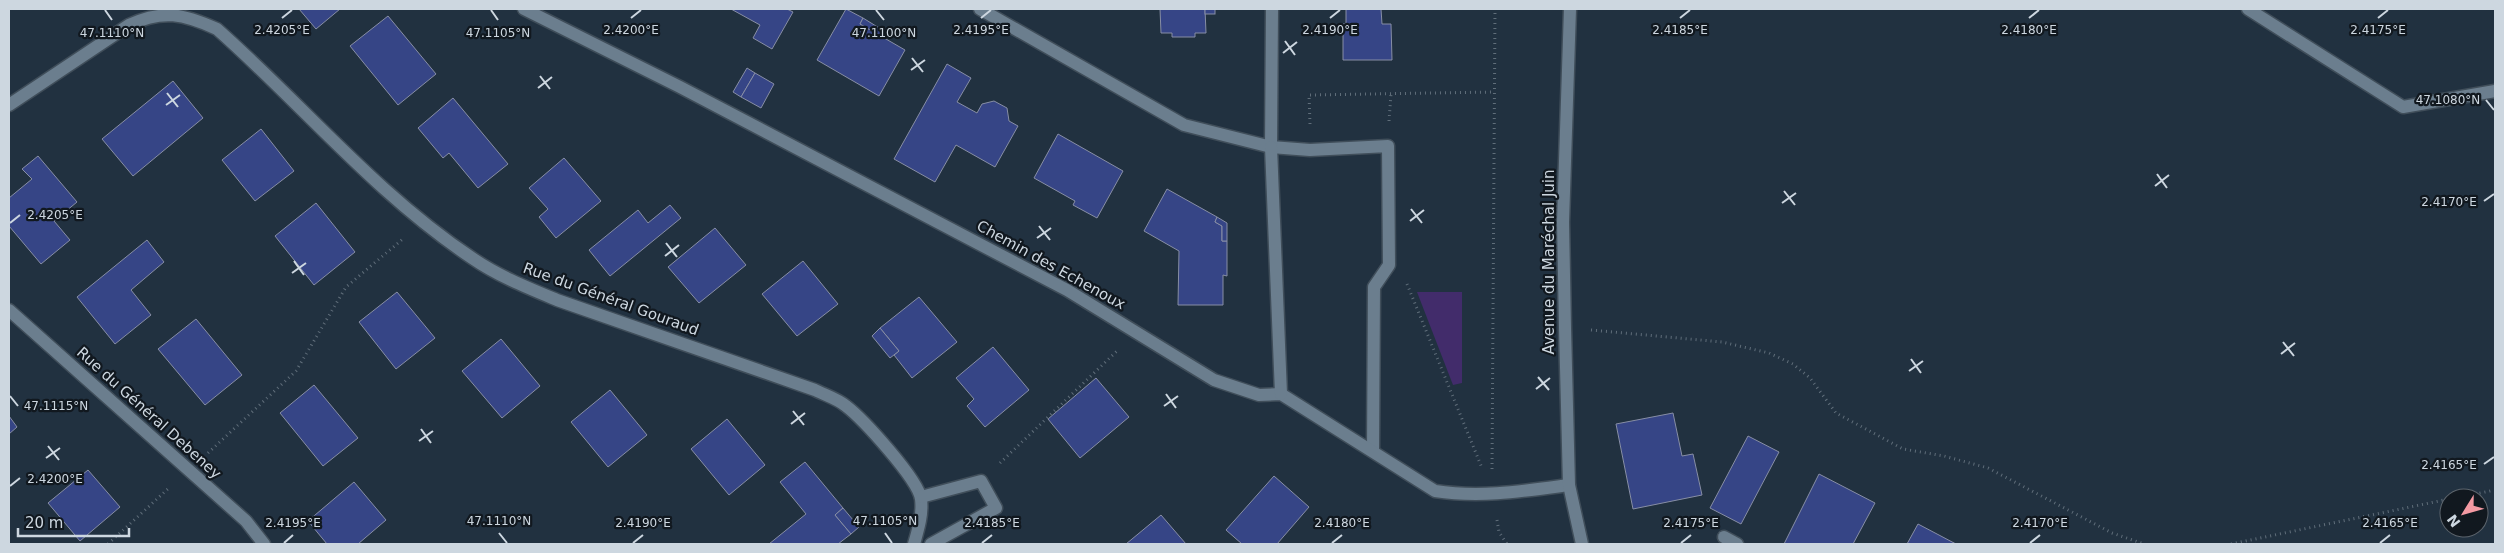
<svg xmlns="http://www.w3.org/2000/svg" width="2504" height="553" font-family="'DejaVu Sans',sans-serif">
<rect width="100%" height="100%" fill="#213140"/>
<!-- green -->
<polygon fill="#422c6b" points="1417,292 1462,292 1462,383 1453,385"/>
<!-- building -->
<g fill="#364586" stroke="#878ea5">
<polygon points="299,9 340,9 316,29"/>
<polygon points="731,9 787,9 793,12 772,49 753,38 760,25"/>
<polygon points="846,9 863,18 860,24 905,50 879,96 817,60"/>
<polygon points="1160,9 1205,9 1206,33 1195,33 1195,37 1172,37 1172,33 1161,33"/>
<rect x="1205" y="9" width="10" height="5"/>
<polygon points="1346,9 1381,9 1382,24 1391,24 1392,60 1343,60 1343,24 1346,24"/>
<polygon points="388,16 436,74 398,105 350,46"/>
<polygon points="863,18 884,31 881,36 860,24"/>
<polygon points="947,64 971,78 957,102 977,113 982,104 994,101 1007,108 1009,121 1018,126 995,167 956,145 935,182 894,159"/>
<polygon points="747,68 755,73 741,97 733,92"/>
<polygon points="755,73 774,84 761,108 741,97"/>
<polygon points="173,81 203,118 133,176 102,139"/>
<polygon points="453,98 508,164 478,188 449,153 443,158 418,128"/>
<polygon points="261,129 294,171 255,201 222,160"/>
<polygon points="1058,134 1123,171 1097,218 1073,205 1075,201 1034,178"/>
<polygon points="38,156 77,202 54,221 70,240 41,264 9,226 9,198 32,179 22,169"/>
<polygon points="564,158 601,201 556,238 539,217 548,209 529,188"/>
<polygon points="1167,189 1217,217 1215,222 1222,226 1222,241 1227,241 1227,276 1223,275 1223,305 1178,305 1179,251 1144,231"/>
<polygon points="316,203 355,252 314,285 275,236"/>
<polygon points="670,205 681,218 610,276 589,250 638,210 648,223"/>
<polygon points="1217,217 1227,223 1227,241 1222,241 1222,226 1215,222"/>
<polygon points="715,228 746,265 699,303 668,267"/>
<polygon points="147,240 164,262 131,290 151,315 115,344 77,297"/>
<polygon points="803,261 838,304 797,336 762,294"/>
<polygon points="397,292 435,338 396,369 359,322"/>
<polygon points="919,297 957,342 912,378 894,355 899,351 880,328"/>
<polygon points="196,319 242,375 205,405 158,349"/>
<polygon points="880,328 899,351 890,358 872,336"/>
<polygon points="501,339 540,386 502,418 462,371"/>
<polygon points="993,347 1029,390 985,427 967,406 974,399 956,378"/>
<polygon points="1096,378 1129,417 1080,458 1048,419"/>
<polygon points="314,385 358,438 323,466 280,413"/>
<polygon points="610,390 647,435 608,467 571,422"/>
<polygon points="1673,413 1682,456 1693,454 1702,495 1633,509 1616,424"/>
<polygon points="9,416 17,427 9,434"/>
<polygon points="727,419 765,465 729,495 691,449"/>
<polygon points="1748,436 1779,452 1741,524 1710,508"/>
<polygon points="805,462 843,508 835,515 851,534 838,544 769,544 806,514 780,482"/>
<polygon points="88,470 120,507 80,541 48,503"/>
<polygon points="1819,474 1875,503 1853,544 1784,544"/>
<polygon points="1274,476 1309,507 1277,544 1242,544 1226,530"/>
<polygon points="354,482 386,520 358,544 327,544 308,521"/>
<polygon points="843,508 859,527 851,534 835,515"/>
<polygon points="1161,515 1186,544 1126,544"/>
<polygon points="1918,524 1956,544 1907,544"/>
</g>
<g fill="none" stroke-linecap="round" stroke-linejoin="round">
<defs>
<g id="lane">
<polyline points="2248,9 2403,107 2495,91"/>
<polyline points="1271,147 1310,150 1388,146 1389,265 1374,287 1373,451"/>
</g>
<g id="street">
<path d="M 524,9 L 680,87 L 1067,290 L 1214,380 L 1259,395 L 1281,394 L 1435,491 C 1481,498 1524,491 1569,485"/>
<polyline points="980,9 1184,125 1271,147 1272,9"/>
<polyline points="1570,9 1563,222 1565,328 1569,485 1582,544"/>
<path d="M 9,105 L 129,25 C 163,9 184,14 217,29 C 303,105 376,194 472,258 C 498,276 528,288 557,300 L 815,390 C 825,395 838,399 846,406 C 863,419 918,479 921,499 C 923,514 918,530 914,544"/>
<polyline points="1271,147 1281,394"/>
<polyline points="9,310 246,521 264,544"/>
<polyline points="921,497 981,481 996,508 931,544"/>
<polyline points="1724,537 1737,544"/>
</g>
</defs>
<!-- lane casing -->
<use href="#lane" stroke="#404e5a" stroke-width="15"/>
<!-- street casing -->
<use href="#street" stroke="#404e5a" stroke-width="15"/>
<!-- path -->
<g stroke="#606e7a" stroke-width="3" stroke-dasharray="1 4" stroke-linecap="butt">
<polyline points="1389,121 1391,94"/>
<polyline points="1310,124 1309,95 1494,92"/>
<polyline points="1407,284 1482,468"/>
<polyline points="1591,330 1722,342 1769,353 1793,364 1810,378 1836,413 1903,449 1944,456 1988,468 2112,533 2144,544"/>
<polyline points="208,453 296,371 346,287 404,238"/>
<polyline points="1000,463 1118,350"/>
<polyline points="1492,469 1495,9"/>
<polyline points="2455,498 2495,490"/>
<polyline points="1497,520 1499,532 1507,544"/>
<polyline points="108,544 170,487"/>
<polyline points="2231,544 2449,499"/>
</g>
<!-- lane -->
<use href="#lane" stroke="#6b7e8e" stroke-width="12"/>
<!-- street -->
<use href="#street" stroke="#6b7e8e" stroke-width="12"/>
</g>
<!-- ticks -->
<path fill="none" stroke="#cdd7e0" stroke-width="2" d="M 105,10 L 112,20M 491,10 L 498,20M 876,10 L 884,20M 282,18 L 292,10M 631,18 L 641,10M 981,18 L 991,10M 1330,18 L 1340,10M 1680,18 L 1690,10M 2029,18 L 2039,10M 2378,18 L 2388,10M 1285,41 L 1295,55M 1283,53 L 1297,42M 912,58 L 923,72M 911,70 L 925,60M 540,76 L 550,89M 538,88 L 552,77M 167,93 L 178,107M 2486,100 L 2494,110M 166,105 L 180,95M 2157,174 L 2167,188M 2155,186 L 2169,175M 1784,191 L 1795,205M 2484,201 L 2494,194M 1782,203 L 1796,193M 1411,209 L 1422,223M 1410,221 L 1424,210M 10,223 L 20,215M 1039,226 L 1050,240M 1037,238 L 1051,228M 666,243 L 677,257M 665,256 L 679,245M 294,261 L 304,275M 292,273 L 306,263M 2283,342 L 2294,356M 2281,354 L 2295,343M 1911,359 L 1921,373M 1909,371 L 1923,361M 1538,377 L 1549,390M 1536,389 L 1550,378M 1166,394 L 1176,408M 10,396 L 18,406M 1164,406 L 1178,396M 793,411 L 804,425M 791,424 L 805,413M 421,429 L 431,443M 419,441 L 433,431M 48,446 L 59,460M 46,458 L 60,448M 2484,464 L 2494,457M 10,486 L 20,478M 499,533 L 507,543M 885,533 L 892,543M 284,543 L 293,535M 633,543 L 643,535M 982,543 L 992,535M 1332,543 L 1342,535M 1681,543 L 1691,535M 2030,543 L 2040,535M 2380,543 L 2390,535"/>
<g text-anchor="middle" stroke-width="4.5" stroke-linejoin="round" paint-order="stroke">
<!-- street labels -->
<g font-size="15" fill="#cdd7e0" stroke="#11181f">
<text transform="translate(1549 262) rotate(-90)" y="5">Avenue du Maréchal Juin</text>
<text transform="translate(1051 265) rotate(29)" y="5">Chemin des Echenoux</text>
<text transform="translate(611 299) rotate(20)" y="5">Rue du Général Gouraud</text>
<text transform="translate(149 413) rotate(42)" y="5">Rue du Général Debeney</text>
</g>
</g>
<g font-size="12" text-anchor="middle" fill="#cdd7e0" stroke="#11181f" stroke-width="4.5" stroke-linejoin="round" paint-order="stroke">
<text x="282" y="34">2.4205°E</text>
<text x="981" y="34">2.4195°E</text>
<text x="631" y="34">2.4200°E</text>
<text x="1330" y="34">2.4190°E</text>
<text x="1680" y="34">2.4185°E</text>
<text x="2029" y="34">2.4180°E</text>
<text x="2378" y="34">2.4175°E</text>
<text x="112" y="37">47.1110°N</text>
<text x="498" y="37">47.1105°N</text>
<text x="884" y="37">47.1100°N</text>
<text x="2448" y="104">47.1080°N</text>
<text x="2449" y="206">2.4170°E</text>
<text x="55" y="219">2.4205°E</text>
<text x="56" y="410">47.1115°N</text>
<text x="2449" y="469">2.4165°E</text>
<text x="55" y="483">2.4200°E</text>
<text x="499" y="525">47.1110°N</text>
<text x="885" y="525">47.1105°N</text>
<text x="293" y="527">2.4195°E</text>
<text x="643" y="527">2.4190°E</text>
<text x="992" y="527">2.4185°E</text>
<text x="1342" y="527">2.4180°E</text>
<text x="1691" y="527">2.4175°E</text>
<text x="2040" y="527">2.4170°E</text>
<text x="2390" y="527">2.4165°E</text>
</g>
<!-- border -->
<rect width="2504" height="553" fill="none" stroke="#cdd7e0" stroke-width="20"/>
<!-- north arrow -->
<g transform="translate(2464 513) rotate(233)"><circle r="24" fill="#11181f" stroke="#5c646c"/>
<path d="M0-4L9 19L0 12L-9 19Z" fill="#f49aa3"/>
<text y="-8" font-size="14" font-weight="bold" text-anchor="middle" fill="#cdd7e0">N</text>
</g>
<!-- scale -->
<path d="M18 528v8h111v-8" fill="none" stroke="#cdd7e0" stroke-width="2.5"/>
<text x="25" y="528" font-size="15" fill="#cdd7e0" stroke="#11181f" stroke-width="4" paint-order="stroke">20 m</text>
</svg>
